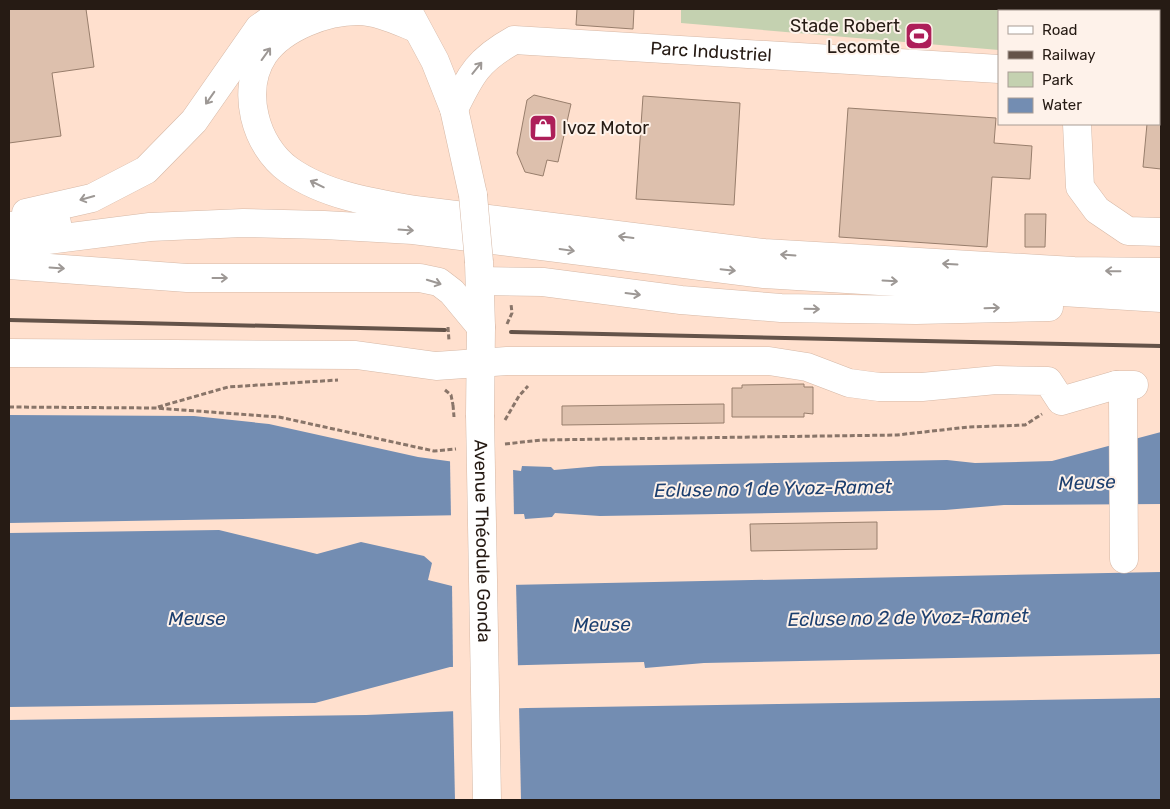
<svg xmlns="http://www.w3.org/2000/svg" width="1170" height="809" font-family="Rubik,sans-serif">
<rect width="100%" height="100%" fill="#ffe0ce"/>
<!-- green -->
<polygon fill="#c4d1b0" points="681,9 1115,9 1115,11 999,11 999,50 681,23"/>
<!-- water -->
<g fill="#738db2">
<polygon points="9,415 194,416 269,424 418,457 521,471 522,466 551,467 554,470 600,466 947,460 975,463 1052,461 1161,432 1161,504 1004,505 945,510 600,516 555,513 552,517 525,519 524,514 9,523"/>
<polygon points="219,530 317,554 361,542 424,556 432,563 428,580 452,586 1161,572 1161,654 704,663 645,668 644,662 450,667 315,703 9,707 9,533"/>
<polygon points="1161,698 1161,800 9,800 9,720 366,715 527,708"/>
</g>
<!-- pier -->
<g fill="#ffe0ce">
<polygon points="450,460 513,467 514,517 451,518"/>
<polygon points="516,582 518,668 453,669 452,583"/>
<polygon points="519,705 521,800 455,800 453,707"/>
</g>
<!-- building -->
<g fill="#ddc0ad" stroke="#987e6c">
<polygon points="9,9 86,9 94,67 52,73 61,136 9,143"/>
<polygon points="577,9 634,9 633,29 576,25"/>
<polygon points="534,95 571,104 558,162 547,160 543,176 525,172 517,153 527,100"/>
<polygon points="643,96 740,103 734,205 636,199"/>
<polygon points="1159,102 1161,102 1161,169 1143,167 1147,124 1159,124"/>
<polygon points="848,108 996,118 994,143 1032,146 1030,179 992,177 987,247 839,237"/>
<polygon points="1025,214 1046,214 1045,247 1025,247"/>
<polygon points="804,384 804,387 813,387 813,414 804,413 804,417 732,417 732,388 742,388 742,385"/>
<polygon points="724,404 724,423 562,425 562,406"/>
<polygon points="877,522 877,549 751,551 750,524"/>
</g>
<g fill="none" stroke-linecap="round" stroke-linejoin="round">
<defs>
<g id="minor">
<path id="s1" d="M 454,109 C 471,74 478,60 514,40 L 999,69"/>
<polyline points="1077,124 1080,187 1097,210 1128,231 1161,232"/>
<polyline points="9,353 356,355 436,366 507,361 769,361 807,367 849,383 879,387 922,387 996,380 1048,381 1061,401 1116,385 1134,385"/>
<polyline points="1116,385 1123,397 1124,559"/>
</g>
<g id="major">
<polyline points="407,9 435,61 454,109 473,195"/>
<polyline points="479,262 481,327 480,415"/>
</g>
<g id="highway">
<path d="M 416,28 C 398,21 377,11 358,11 C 326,11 283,27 264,54 C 240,90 255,146 289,170 C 324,195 373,203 415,210 L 764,253 L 1074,271 L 1161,272"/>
<polyline points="26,213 92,198 146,170 194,121 259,28 286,9"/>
<polyline points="9,226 57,223"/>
<polyline points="9,248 32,242 150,227 243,223 324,225 413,230 764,274 1161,298"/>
<polyline points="9,265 187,278 420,278 439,282 452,292 481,327"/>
<polyline points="480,281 543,282 681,300 781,308 916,310 1049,307"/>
</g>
</defs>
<!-- minor casing -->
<use href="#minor" stroke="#d6b8a6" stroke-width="29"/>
<!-- major casing -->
<use href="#major" stroke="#d6b8a6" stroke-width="29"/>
<!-- highway casing -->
<use href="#highway" stroke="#d6b8a6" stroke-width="29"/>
<!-- path -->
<g stroke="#897569" stroke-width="3" stroke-dasharray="5 2.5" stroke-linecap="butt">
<polyline points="507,324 512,313 511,304"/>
<polyline points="448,327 449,341"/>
<polyline points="445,390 451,395 453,405"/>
<polyline points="9,407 155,408 279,417 434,451 456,449"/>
<polyline points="158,407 228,387 338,380"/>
<polyline points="505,420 519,396 528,386"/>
<polyline points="505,444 541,440 897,435 968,427 1025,425 1042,414"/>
</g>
<!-- minor -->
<use href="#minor" stroke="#fff" stroke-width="28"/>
<!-- major -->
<use href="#major" stroke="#fff" stroke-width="28"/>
<!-- highway -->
<use href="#highway" stroke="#fff" stroke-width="28"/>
<!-- rail -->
<g stroke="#645349" stroke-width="4">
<polyline points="9,320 445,330"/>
<polyline points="511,332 1161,346"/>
</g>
<defs>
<g id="major-bridge">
<polyline points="473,195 479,262"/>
<path id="s2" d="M 480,415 L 487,800"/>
</g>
</defs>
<!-- major-bridge casing -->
<use href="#major-bridge" stroke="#d6b8a6" stroke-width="29" stroke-linecap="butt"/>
<!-- path-bridge -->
<polyline stroke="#897569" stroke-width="3" stroke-dasharray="5 2.5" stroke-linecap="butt" points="453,405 454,417"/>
<!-- major-bridge -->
<use href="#major-bridge" stroke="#fff" stroke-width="28"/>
</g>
<!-- one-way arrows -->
<defs><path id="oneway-shaft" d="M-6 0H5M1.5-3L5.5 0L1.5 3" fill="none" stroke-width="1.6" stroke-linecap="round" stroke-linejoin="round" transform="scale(1.25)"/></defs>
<g stroke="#9d9895">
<use href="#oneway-shaft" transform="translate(266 54) rotate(-54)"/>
<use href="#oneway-shaft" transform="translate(477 68) rotate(-51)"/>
<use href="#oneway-shaft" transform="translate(210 98) rotate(125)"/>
<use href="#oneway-shaft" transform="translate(317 184) rotate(-154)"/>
<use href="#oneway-shaft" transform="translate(87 198) rotate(164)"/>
<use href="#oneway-shaft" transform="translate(406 230) rotate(4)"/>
<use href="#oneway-shaft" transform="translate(626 237) rotate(-173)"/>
<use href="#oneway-shaft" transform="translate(567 250) rotate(8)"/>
<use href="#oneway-shaft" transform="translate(788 255) rotate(-176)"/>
<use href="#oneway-shaft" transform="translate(950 264) rotate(-177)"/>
<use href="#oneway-shaft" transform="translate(57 268) rotate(4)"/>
<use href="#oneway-shaft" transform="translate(728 270) rotate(6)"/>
<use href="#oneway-shaft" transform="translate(1113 271) rotate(-179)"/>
<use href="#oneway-shaft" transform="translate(220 278)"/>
<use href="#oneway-shaft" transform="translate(890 281) rotate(3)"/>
<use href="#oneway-shaft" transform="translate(434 282) rotate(17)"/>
<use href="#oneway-shaft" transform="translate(633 294) rotate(7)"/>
<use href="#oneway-shaft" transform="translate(992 308) rotate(-2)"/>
<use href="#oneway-shaft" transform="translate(812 309) rotate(1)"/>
</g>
<!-- icons -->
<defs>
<symbol id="stadium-square" viewBox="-11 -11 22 22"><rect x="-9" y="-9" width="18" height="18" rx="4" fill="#ad1f59" stroke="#fef2ea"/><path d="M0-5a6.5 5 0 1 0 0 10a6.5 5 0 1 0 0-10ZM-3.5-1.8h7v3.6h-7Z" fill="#fff"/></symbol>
<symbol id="shop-square" viewBox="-11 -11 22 22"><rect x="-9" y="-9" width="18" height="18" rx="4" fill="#ad1f59" stroke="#fef2ea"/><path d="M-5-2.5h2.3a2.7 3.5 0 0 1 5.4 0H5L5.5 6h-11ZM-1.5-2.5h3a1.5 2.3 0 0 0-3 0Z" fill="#fff"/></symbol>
</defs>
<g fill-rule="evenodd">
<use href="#stadium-square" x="903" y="20" width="32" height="32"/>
<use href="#shop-square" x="527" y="112" width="32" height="32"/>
</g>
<g text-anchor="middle" stroke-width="4" stroke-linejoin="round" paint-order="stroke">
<!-- poi labels -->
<g font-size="18" fill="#261b14" stroke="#fef2ea" text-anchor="end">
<text x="900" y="32">Stade Robert<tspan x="900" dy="21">Lecomte</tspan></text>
<text x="562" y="134" text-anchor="start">Ivoz Motor</text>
</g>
<!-- street labels -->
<g font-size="18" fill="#261b14" stroke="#fef2ea">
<text dy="6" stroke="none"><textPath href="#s1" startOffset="291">Parc Industriel</textPath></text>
<text dy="6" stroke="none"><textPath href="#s2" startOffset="126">Avenue Théodule Gonda</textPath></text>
</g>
<!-- water labels -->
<g font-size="19" font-style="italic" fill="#1c3f6f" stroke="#fef2ea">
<text transform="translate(1087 482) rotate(-2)" y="7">Meuse</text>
<text transform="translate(773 488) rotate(-1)" y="7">Ecluse no 1 de Yvoz-Ramet</text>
<text transform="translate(908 617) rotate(-1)" y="7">Ecluse no 2 de Yvoz-Ramet</text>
<text x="197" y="625">Meuse</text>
<text transform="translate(602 624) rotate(-1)" y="7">Meuse</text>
</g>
</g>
<!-- border -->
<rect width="1170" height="809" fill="none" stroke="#261b14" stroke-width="20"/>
<!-- legend -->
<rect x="998" y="10" width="162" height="115" fill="#fef2ea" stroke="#a89c94"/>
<rect x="1008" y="26" width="25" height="8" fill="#ffffff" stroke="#a89c94"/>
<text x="1042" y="35" font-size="15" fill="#261b14">Road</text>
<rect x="1008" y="51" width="25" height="8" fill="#645349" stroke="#a89c94"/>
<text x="1042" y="60" font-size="15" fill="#261b14">Railway</text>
<rect x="1008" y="72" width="25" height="15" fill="#c4d1b0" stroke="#a89c94"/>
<text x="1042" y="85" font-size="15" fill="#261b14">Park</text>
<rect x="1008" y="98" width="25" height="15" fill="#738db2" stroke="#a89c94"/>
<text x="1042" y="110" font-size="15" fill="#261b14">Water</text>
</svg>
